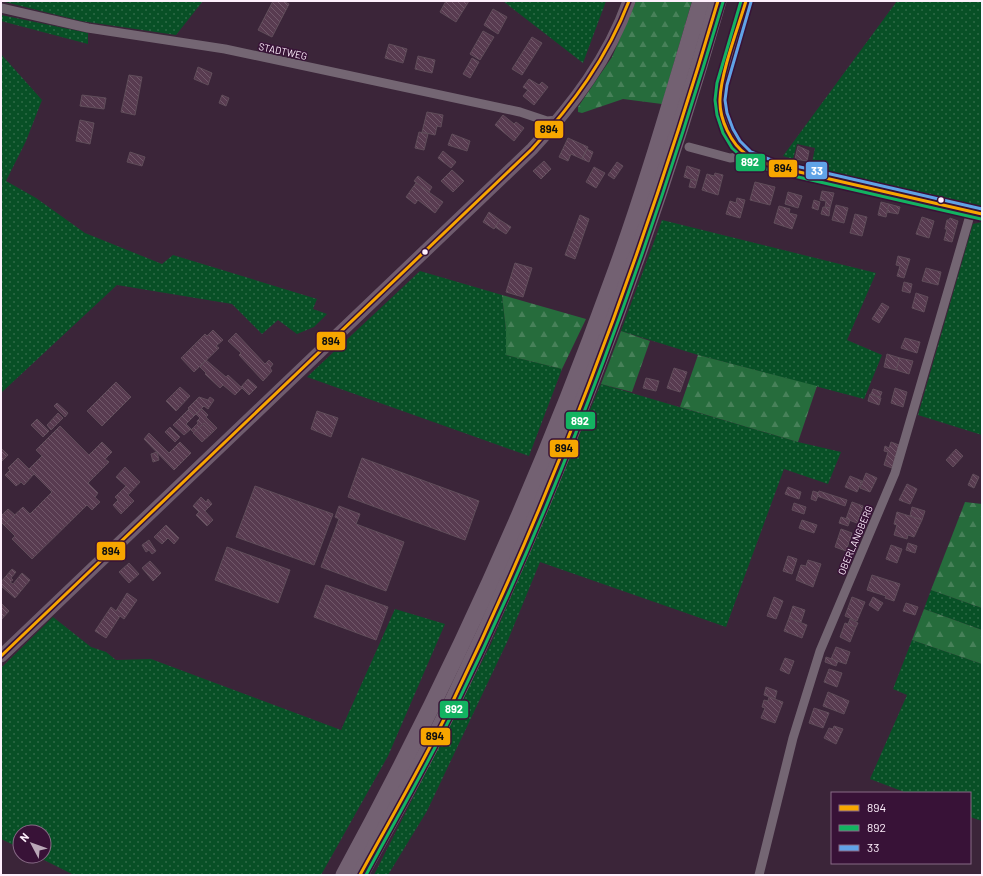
<svg xmlns="http://www.w3.org/2000/svg" width="983" height="876" font-family="Barlow,sans-serif">
<defs>
<pattern id="grass-dots" width="8" height="8" patternUnits="userSpaceOnUse"><rect width="8" height="8" fill="#085026"/><path d="M2 2h.1M6 6h.1" fill="none" stroke="#2d6a46" stroke-width="1.8" stroke-linecap="round"/></pattern>
<pattern id="forest-firs" width="22" height="20" patternUnits="userSpaceOnUse"><rect width="22" height="20" fill="#266c3c"/><path d="M5 1l3.5 6h-7zM16 11l3.5 6h-7z" fill="#478159"/></pattern>
<pattern id="building-back-hatch" width="6" height="6" patternUnits="userSpaceOnUse"><rect width="6" height="6" fill="#583b50"/><path d="M-1 5l2 2M0 0l6 6M5-1l2 2" fill="none" stroke="#71586a"/></pattern>
</defs>
<rect width="100%" height="100%" fill="#3b2539"/>
<!-- grass -->
<g fill="url(#grass-dots)">
<polygon points="1,1 203,1 176,35 81,21"/>
<polygon points="503,1 606,1 583,63"/>
<polygon points="897,1 982,1 982,206 811,167 815,148 797,144 793,159 783,156"/>
<polygon points="1,15 88,33 88,44 1,21"/>
<polygon points="1,54 42,100 26,141 6,181 36,198 85,233 162,264 173,255 317,299 313,309 327,314 314,327 297,334 278,320 262,334 232,304 117,285 1,393"/>
<polygon points="662,220 876,273 847,340 882,355 864,399 698,355 621,331"/>
<polygon points="982,222 982,435 918,415 973,224"/>
<polygon points="420,271 502,295 506,330 506,355 562,369 529,456 307,377"/>
<polygon points="601,384 798,442 841,452 828,484 784,469 726,627 540,562 508,640 427,811 388,875 374,875 491,644"/>
<polygon points="931,590 982,608 982,630 924,609"/>
<polygon points="395,609 445,624 388,756 321,875 74,875 36,856 44,856 44,832 20,832 20,848 1,839 1,668 53,617 91,647 106,652 116,660 151,659 341,730"/>
<polygon points="912,640 982,664 982,821 970,817 970,793 907,793 870,779 907,695 893,689"/>
</g>
<!-- forest -->
<g fill="url(#forest-firs)">
<polygon points="636,1 692,1 662,104 623,99 582,113 578,112 578,107 612,57"/>
<polygon points="502,295 586,319 562,369 506,355 506,330"/>
<polygon points="621,331 650,341 632,392 601,384"/>
<polygon points="698,355 817,386 798,442 680,407"/>
<polygon points="965,502 982,504 982,608 931,590"/>
<polygon points="924,609 982,630 982,664 912,640"/>
</g>
<!-- building -->
<g fill="url(#building-back-hatch)" stroke="#604d5a">
<polygon points="273,1 283,1 289,4 272,37 258,30"/>
<polygon points="446,1 469,1 456,22 440,12"/>
<polygon points="493,9 507,17 498,34 484,25"/>
<polygon points="483,31 494,37 480,60 470,54"/>
<polygon points="532,37 542,43 522,75 512,69"/>
<polygon points="389,44 407,49 403,63 385,58"/>
<polygon points="418,56 435,60 432,73 415,69"/>
<polygon points="472,58 479,62 470,78 463,74"/>
<polygon points="198,67 212,73 208,85 194,79"/>
<polygon points="129,75 142,77 135,115 121,112"/>
<polygon points="529,79 539,85 542,82 548,87 534,105 523,96 528,90 523,87"/>
<polygon points="82,95 106,98 104,109 80,106"/>
<polygon points="222,95 229,98 226,106 219,103"/>
<polygon points="427,112 443,115 441,127 437,126 435,135 422,132"/>
<polygon points="503,115 514,124 516,122 524,128 514,141 495,125"/>
<polygon points="80,120 94,123 90,144 76,141"/>
<polygon points="419,132 428,134 424,150 415,148"/>
<polygon points="452,134 470,141 467,151 448,145"/>
<polygon points="568,138 588,147 582,159 571,154 568,161 559,157"/>
<polygon points="798,146 809,151 807,161 795,159"/>
<polygon points="587,149 593,152 589,162 582,159"/>
<polygon points="443,151 456,162 451,168 438,158"/>
<polygon points="130,152 145,157 142,166 127,162"/>
<polygon points="544,161 551,169 541,179 533,171"/>
<polygon points="617,162 623,166 614,179 608,175"/>
<polygon points="687,166 700,170 697,181 684,177"/>
<polygon points="594,167 605,173 596,188 586,182"/>
<polygon points="452,170 464,181 453,192 441,181"/>
<polygon points="715,173 723,175 718,195 702,190 707,174 714,176"/>
<polygon points="418,176 432,187 429,192 414,181"/>
<polygon points="691,179 697,181 695,188 689,187"/>
<polygon points="755,182 775,187 770,205 750,200"/>
<polygon points="416,183 443,202 435,213 418,200 415,204 406,197"/>
<polygon points="822,191 834,193 830,208 825,207 826,201 820,200"/>
<polygon points="788,192 802,196 798,208 785,204"/>
<polygon points="737,198 745,200 740,218 726,214 730,201 736,203"/>
<polygon points="814,200 820,202 818,210 812,208"/>
<polygon points="881,202 889,204 886,217 878,215"/>
<polygon points="889,204 900,207 898,214 887,212"/>
<polygon points="836,205 848,208 844,223 832,220"/>
<polygon points="779,206 790,209 789,213 797,215 792,229 774,223"/>
<polygon points="823,207 830,208 829,216 821,214"/>
<polygon points="489,212 500,220 494,229 483,222"/>
<polygon points="855,214 867,217 862,236 850,233"/>
<polygon points="580,215 589,219 575,259 565,255"/>
<polygon points="922,217 934,221 929,238 916,234"/>
<polygon points="950,218 958,221 952,242 944,240 947,229 945,229 947,220 949,220"/>
<polygon points="500,220 511,227 506,234 495,227"/>
<polygon points="898,256 910,259 904,278 897,276 900,266 896,265"/>
<polygon points="515,263 532,268 523,297 506,292"/>
<polygon points="926,268 941,272 938,285 922,281"/>
<polygon points="904,282 912,284 910,293 902,291"/>
<polygon points="916,293 928,297 924,312 912,308"/>
<polygon points="882,303 889,307 879,323 872,319"/>
<polygon points="213,330 223,340 216,346 219,348 194,372 181,358 205,334 207,336"/>
<polygon points="236,333 265,364 269,360 273,364 270,368 272,371 263,381 239,355 241,353 228,341"/>
<polygon points="905,338 920,342 917,353 901,348"/>
<polygon points="887,354 900,358 896,370 884,367"/>
<polygon points="900,358 913,361 909,374 896,370"/>
<polygon points="206,360 226,377 228,375 242,388 235,395 223,385 220,388 205,374 206,373 200,367"/>
<polygon points="674,368 687,372 680,392 667,388"/>
<polygon points="646,378 659,381 656,391 643,388"/>
<polygon points="248,379 257,387 249,395 241,387"/>
<polygon points="116,382 131,397 102,426 87,411"/>
<polygon points="180,387 190,396 176,411 166,401"/>
<polygon points="895,388 907,392 903,407 891,403"/>
<polygon points="873,389 882,392 880,397 871,394"/>
<polygon points="870,394 881,398 879,405 868,401"/>
<polygon points="199,397 208,400 210,397 214,400 208,409 204,406 195,415 188,408"/>
<polygon points="57,403 68,413 65,417 54,406"/>
<polygon points="189,409 195,415 186,424 191,429 184,435 173,425"/>
<polygon points="202,409 208,415 206,417 217,428 213,432 204,423 194,433 191,430 198,423 197,421 200,418 196,414"/>
<polygon points="317,411 338,418 331,437 311,429"/>
<polygon points="58,413 63,418 51,430 47,425"/>
<polygon points="37,419 49,431 43,437 31,425"/>
<polygon points="204,423 213,432 202,442 193,433"/>
<polygon points="60,426 89,455 102,442 112,452 105,459 109,462 88,483 98,493 95,497 100,502 92,510 87,505 32,559 12,539 15,536 4,525 23,507 30,514 52,492 29,469 42,456 36,450"/>
<polygon points="170,427 180,437 175,442 165,432"/>
<polygon points="149,433 169,453 180,442 191,453 174,470 144,439"/>
<polygon points="891,442 899,445 892,468 884,465 888,452 884,451 885,446 889,448"/>
<polygon points="1,448 8,455 1,462"/>
<polygon points="956,449 963,456 953,467 946,460"/>
<polygon points="157,452 159,460 153,462 151,454"/>
<polygon points="18,458 34,474 24,485 21,482 16,486 5,475 10,470 8,468"/>
<polygon points="362,458 479,501 465,540 348,497"/>
<polygon points="125,467 140,482 128,495 134,501 121,514 113,505 118,500 115,497 126,486 116,477"/>
<polygon points="866,473 877,478 870,492 860,488"/>
<polygon points="973,474 979,477 974,488 968,485"/>
<polygon points="850,476 862,481 857,492 845,487"/>
<polygon points="907,484 917,489 910,504 899,500"/>
<polygon points="255,486 333,514 314,565 236,537"/>
<polygon points="788,487 801,492 799,499 785,494"/>
<polygon points="813,491 819,493 816,501 811,499"/>
<polygon points="819,491 847,500 845,506 817,496"/>
<polygon points="201,497 206,502 208,499 212,504 205,511 213,520 207,526 196,515 199,512 193,506"/>
<polygon points="852,502 863,506 857,523 846,519"/>
<polygon points="794,503 806,507 804,514 792,510"/>
<polygon points="339,506 360,514 356,524 404,542 386,591 321,567 339,519 335,517"/>
<polygon points="912,507 925,511 922,520 910,516"/>
<polygon points="8,509 15,515 4,525 1,522 1,516"/>
<polygon points="897,512 922,520 914,537 908,535 907,539 894,535 897,525 894,524"/>
<polygon points="841,517 850,520 848,526 839,523"/>
<polygon points="802,520 817,525 814,533 799,528"/>
<polygon points="166,525 179,538 174,544 168,538 162,544 154,537"/>
<polygon points="841,529 852,533 846,551 835,547"/>
<polygon points="149,540 156,551 152,554 149,550 146,552 142,545"/>
<polygon points="908,543 917,546 915,553 906,550"/>
<polygon points="891,545 902,549 897,563 886,559"/>
<polygon points="227,547 290,570 278,603 215,580"/>
<polygon points="788,556 797,559 792,574 783,571"/>
<polygon points="808,560 821,564 813,587 796,580 801,565 806,566"/>
<polygon points="150,561 161,573 153,581 142,568"/>
<polygon points="129,563 139,574 129,583 119,572"/>
<polygon points="12,569 16,572 11,578 13,580 10,582 13,584 22,573 30,580 15,598 1,586 1,582"/>
<polygon points="872,575 900,584 894,601 885,598 886,596 867,590"/>
<polygon points="326,585 388,607 376,640 314,617"/>
<polygon points="127,593 137,600 124,619 120,616 106,638 95,631 111,607 116,611"/>
<polygon points="774,597 783,601 776,619 767,616"/>
<polygon points="852,597 865,602 857,621 845,616"/>
<polygon points="873,597 883,603 878,611 869,605"/>
<polygon points="1,603 9,611 1,620"/>
<polygon points="906,603 918,607 915,615 903,611"/>
<polygon points="793,606 805,610 801,622 789,618"/>
<polygon points="789,618 807,625 802,638 784,631"/>
<polygon points="850,619 858,623 856,627 848,624"/>
<polygon points="845,623 856,627 850,642 840,637"/>
<polygon points="836,647 850,652 846,664 831,659"/>
<polygon points="826,657 838,661 836,666 825,662"/>
<polygon points="785,658 794,661 789,674 780,670"/>
<polygon points="829,669 842,673 837,687 824,682"/>
<polygon points="766,687 777,691 775,699 764,695"/>
<polygon points="828,692 849,701 844,714 823,706"/>
<polygon points="769,697 783,702 775,723 761,718 765,708 762,707 764,700 768,701"/>
<polygon points="814,708 829,713 823,728 809,723"/>
<polygon points="834,726 843,729 836,744 824,738 829,728 833,729"/>
</g>
<g fill="none" stroke-linecap="round" stroke-linejoin="round">
<!-- street -->
<g stroke="#746673" stroke-width="9">
<polyline points="746,1 722,84 720,100 722,114 728,131 736,144 748,156 773,166 982,214"/>
<polyline points="1,8 88,28 225,49 520,112 547,121 559,120"/>
<polyline points="689,147 730,158 748,156"/>
<polyline points="759,875 793,738 820,651 895,473 971,212"/>
</g>
<!-- secondary -->
<path stroke="#6f5c6e" stroke-width="13" d="M 1,656 L 532,149 C 573,105 609,58 629,1"/>
<!-- highway -->
<g stroke="#736172" stroke-width="17">
<path d="M 344,875 C 448,684 538,487 612,282 C 646,190 673,95 701,1"/>
<path d="M 360,875 C 391,818 424,761 452,703 C 561,477 649,242 718,1"/>
</g>
<defs>
<g id="bus-1">
<path d="M 746,1 C 738,28 721,72 720,99 C 719,119 731,144 747,155 C 754,160 765,163 773,166 L 982,214"/>
<path d="M 1,656 L 532,149 C 573,104 607,58 629,1"/>
<path d="M 360,875 C 391,818 424,762 452,703 C 561,477 647,242 718,1"/>
</g>
<g id="bus-2">
<polyline points="741,1 717,83 715,100 717,115 723,133 732,148 745,160 772,171 981,219"/>
<path d="M 366,875 C 396,819 428,764 455,708 C 566,481 651,244 723,2"/>
</g>
<polyline id="bus-3" points="751,2 727,85 725,100 727,113 733,129 740,141 751,152 774,161 982,209"/>
</defs>
<!-- bus-1 casing -->
<use href="#bus-1" stroke="#381237" stroke-width="6"/>
<!-- bus-2 casing -->
<use href="#bus-2" stroke="#381237" stroke-width="6"/>
<!-- bus-3 casing -->
<use href="#bus-3" stroke="#381237" stroke-width="6"/>
<!-- bus-1 -->
<use href="#bus-1" stroke="#f7a600" stroke-width="3"/>
<!-- bus-2 -->
<use href="#bus-2" stroke="#13b361" stroke-width="3"/>
<!-- bus-3 -->
<use href="#bus-3" stroke="#60a3e7" stroke-width="3"/>
</g>
<!-- markers -->
<g fill="#feeffc" stroke="#381237" stroke-width="1.5">
<circle cx="941" cy="200" r="3.5"/>
<circle cx="425" cy="252" r="3.5"/>
</g>
<g text-anchor="middle" stroke-width="3" stroke-linejoin="round" paint-order="stroke">
<!-- street labels -->
<g font-size="10" fill="#feeffc" stroke="#381237">
<text transform="translate(283 51) rotate(12)" y="4">STADTWEG</text>
<text transform="translate(855 540) rotate(-67)" y="4">OBERLANGBERG</text>
</g>
</g>
<g stroke="#381237" stroke-width="1.5">
<rect x="534" y="120" width="30" height="19" rx="4" fill="#f7a600"/>
<rect x="735" y="153" width="31" height="19" rx="4" fill="#13b361"/>
<rect x="768" y="159" width="30" height="19" rx="4" fill="#f7a600"/>
<rect x="805" y="161" width="23" height="19" rx="4" fill="#60a3e7"/>
<rect x="316" y="331" width="30" height="20" rx="4" fill="#f7a600"/>
<rect x="565" y="411" width="31" height="19" rx="4" fill="#13b361"/>
<rect x="549" y="439" width="30" height="19" rx="4" fill="#f7a600"/>
<rect x="96" y="541" width="30" height="20" rx="4" fill="#f7a600"/>
<rect x="439" y="700" width="30" height="19" rx="4" fill="#13b361"/>
<rect x="420" y="727" width="31" height="19" rx="4" fill="#f7a600"/>
</g>
<g font-size="11" text-anchor="middle" font-weight="bold" fill="#fff">
<text x="750" y="166">892</text>
<text x="817" y="175">33</text>
<text x="580" y="425">892</text>
<text x="454" y="713">892</text>
</g>
<g font-size="11" text-anchor="middle" font-weight="bold" fill="#111">
<text x="549" y="133">894</text>
<text x="783" y="172">894</text>
<text x="331" y="345">894</text>
<text x="564" y="452">894</text>
<text x="111" y="555">894</text>
<text x="435" y="740">894</text>
</g>
<!-- border -->
<rect width="983" height="876" fill="none" stroke="#feeffc" stroke-width="4"/>
<!-- legend -->
<rect x="831" y="792" width="140" height="72" fill="#381237" stroke="#876a86"/>
<rect x="839" y="805" width="20" height="6" fill="#f7a600" stroke="#876a86"/>
<text x="867" y="812" font-size="12" fill="#feeffc">894</text>
<rect x="839" y="825" width="20" height="6" fill="#13b361" stroke="#876a86"/>
<text x="867" y="832" font-size="12" fill="#feeffc">892</text>
<rect x="839" y="845" width="20" height="6" fill="#60a3e7" stroke="#876a86"/>
<text x="867" y="852" font-size="12" fill="#feeffc">33</text>
<!-- north arrow -->
<g transform="translate(32 844) rotate(311)"><circle r="19" fill="#381237" stroke="#876a86"/>
<path d="M0-3L7 15L0 10L-7 15Z" fill="#baa8b8"/>
<text y="-6" font-size="11" font-weight="bold" text-anchor="middle" fill="#feeffc">N</text>
</g>
</svg>
